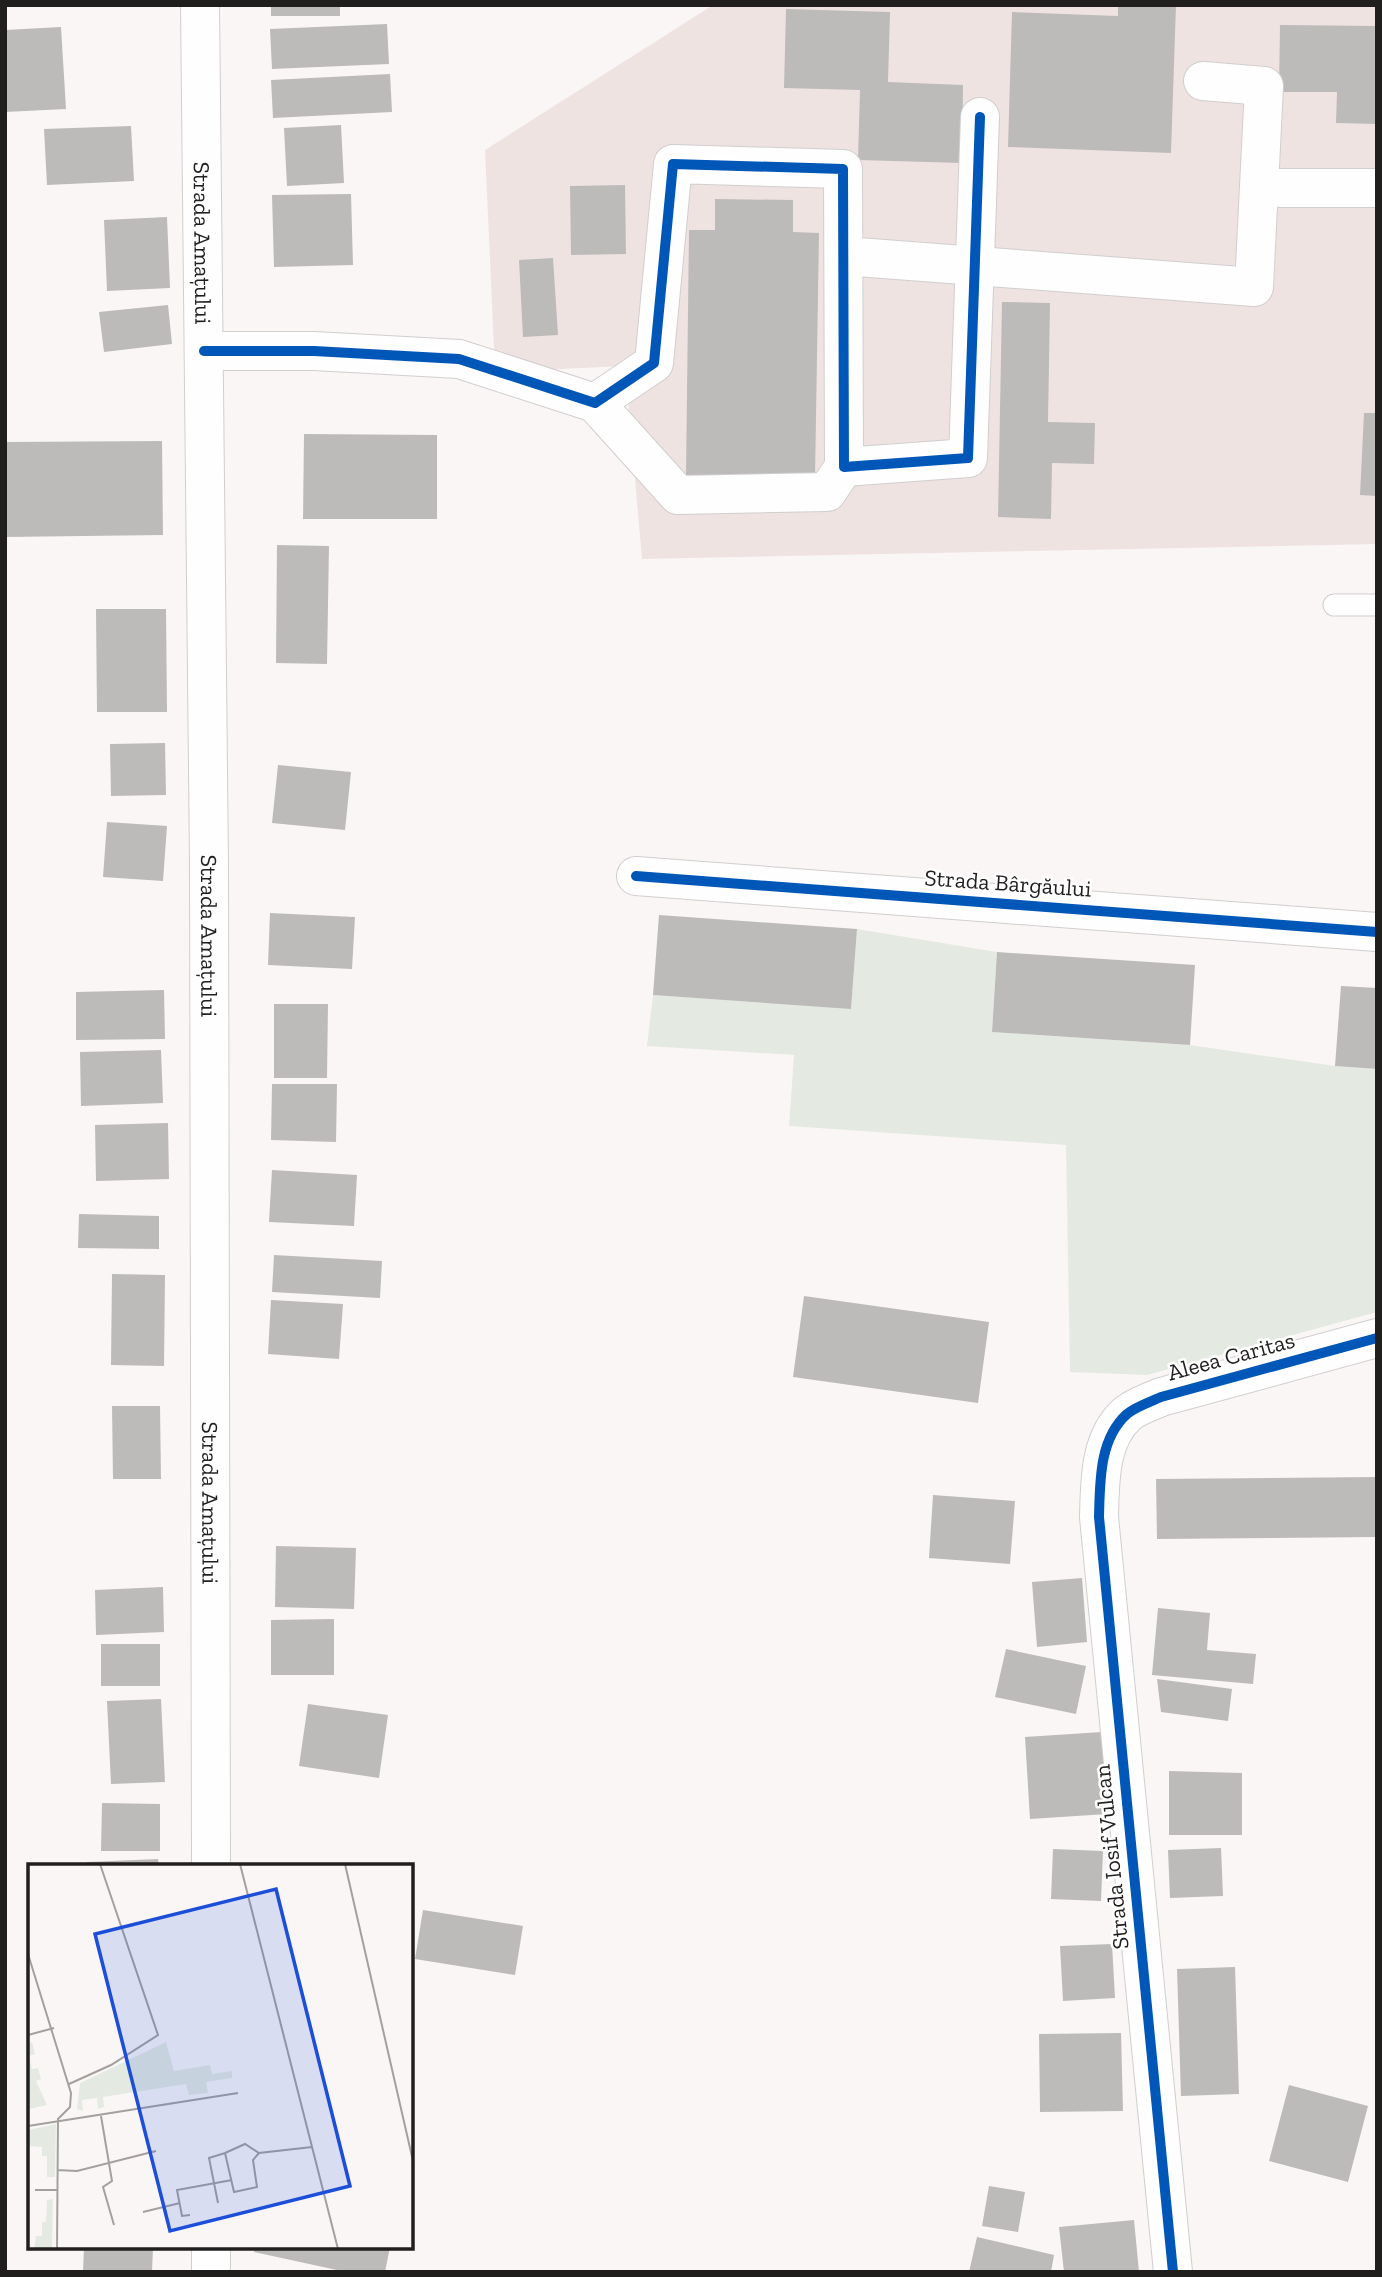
<svg xmlns="http://www.w3.org/2000/svg" width="1382" height="2277" font-family="'Zilla Slab',serif">
<rect width="100%" height="100%" fill="#fbf6f6"/>
<!-- built -->
<polygon fill="#efe3e2" points="713,5 1377,5 1377,544 642,559 625,366 495,372 485,150"/>
<!-- green -->
<polygon fill="#e4eae1" points="857,929 997,952 992,1032 1190,1045 1335,1066 1377,1069 1377,1312 1147,1375 1070,1372 1066,1145 789,1126 794,1055 647,1046 653,995 851,1008"/>
<!-- building -->
<g fill="#bdbaba">
<rect x="271" y="5" width="69" height="11"/>
<polygon points="1118,5 1176,5 1171,153 1008,147 1012,12 1118,16"/>
<polygon points="786,9 890,12 888,82 963,85 962,163 858,160 860,90 784,88"/>
<polygon points="387,24 389,64 272,69 270,29"/>
<polygon points="1280,25 1377,26 1377,124 1336,123 1337,92 1279,92"/>
<polygon points="61,27 66,109 5,112 5,30"/>
<polygon points="390,74 392,112 273,118 271,80"/>
<polygon points="341,125 344,183 287,186 284,128"/>
<polygon points="131,126 134,181 47,185 44,129"/>
<polygon points="625,185 626,254 571,255 570,186"/>
<polygon points="351,194 353,265 274,267 272,195"/>
<polygon points="715,199 793,200 793,232 819,233 815,478 686,476 689,230 715,230"/>
<polygon points="167,217 170,288 107,291 104,220"/>
<polygon points="553,258 558,335 523,337 519,260"/>
<polygon points="1002,302 1050,303 1048,422 1095,423 1094,464 1052,463 1051,519 998,517"/>
<polygon points="168,305 172,344 104,352 99,312"/>
<polygon points="1364,413 1377,413 1377,496 1360,495"/>
<polygon points="304,434 437,435 437,519 303,519"/>
<polygon points="162,441 163,535 5,537 5,442"/>
<polygon points="277,545 329,546 327,664 276,663"/>
<polygon points="96,609 166,609 167,712 97,712"/>
<polygon points="165,743 166,795 111,796 110,744"/>
<polygon points="278,765 351,772 345,830 272,823"/>
<polygon points="107,822 167,826 163,881 103,877"/>
<polygon points="270,913 355,917 352,969 268,965"/>
<polygon points="659,915 857,929 851,1009 653,995"/>
<polygon points="997,952 1195,965 1190,1045 992,1032"/>
<polygon points="1341,986 1377,988 1377,1069 1335,1066"/>
<polygon points="164,990 165,1039 76,1040 76,992"/>
<polygon points="274,1004 328,1004 327,1078 274,1078"/>
<polygon points="161,1050 163,1103 81,1106 80,1052"/>
<polygon points="272,1084 337,1084 336,1142 271,1140"/>
<polygon points="168,1123 169,1179 96,1181 95,1125"/>
<polygon points="272,1170 357,1175 354,1226 269,1222"/>
<polygon points="79,1214 159,1216 159,1249 78,1248"/>
<polygon points="274,1255 382,1261 380,1298 272,1292"/>
<polygon points="112,1274 165,1275 164,1366 111,1365"/>
<polygon points="804,1296 989,1322 978,1403 793,1377"/>
<polygon points="271,1300 343,1304 339,1359 268,1354"/>
<polygon points="112,1406 160,1406 161,1479 113,1479"/>
<polygon points="1377,1477 1377,1537 1157,1539 1156,1479"/>
<polygon points="933,1495 1015,1501 1010,1564 929,1558"/>
<polygon points="276,1546 356,1548 354,1609 275,1607"/>
<polygon points="1082,1578 1087,1642 1037,1647 1032,1582"/>
<polygon points="163,1587 164,1632 96,1635 95,1590"/>
<polygon points="1158,1608 1210,1613 1207,1650 1256,1654 1253,1684 1152,1675"/>
<polygon points="334,1619 334,1675 271,1675 271,1620"/>
<rect x="101" y="1644" width="59" height="42"/>
<polygon points="1006,1649 1086,1666 1076,1714 995,1697"/>
<polygon points="1157,1679 1232,1689 1228,1721 1161,1712"/>
<polygon points="161,1699 165,1782 111,1784 107,1701"/>
<polygon points="308,1704 388,1715 379,1778 299,1766"/>
<polygon points="1102,1732 1107,1814 1030,1819 1025,1737"/>
<polygon points="1169,1771 1242,1773 1242,1835 1169,1835"/>
<polygon points="102,1803 160,1804 160,1851 101,1851"/>
<polygon points="1221,1848 1223,1896 1170,1898 1168,1850"/>
<polygon points="1053,1849 1103,1851 1101,1901 1051,1899"/>
<polygon points="158,1859 159,1866 87,1866 87,1862"/>
<polygon points="423,1910 523,1926 515,1975 415,1959"/>
<polygon points="1112,1944 1115,1998 1063,2001 1060,1946"/>
<polygon points="1235,1967 1239,2094 1181,2096 1177,1969"/>
<polygon points="1121,2033 1123,2111 1040,2112 1039,2034"/>
<polygon points="1289,2085 1368,2106 1348,2182 1269,2161"/>
<polygon points="989,2186 1025,2192 1018,2232 982,2226"/>
<polygon points="1134,2220 1139,2272 1064,2272 1059,2227"/>
<polygon points="977,2237 1054,2255 1051,2272 969,2272"/>
<polygon points="84,2247 153,2247 152,2272 83,2272"/>
<polygon points="255,2247 390,2247 385,2272 346,2272 254,2252"/>
</g>
<g fill="none" stroke-linecap="round" stroke-linejoin="round">
<defs>
<polyline id="service" points="1334,605 1377,605"/>
<g id="minor">
<polyline points="1259,188 1377,188"/>
<polyline points="844,256 1254,287 1264,86 1203,81"/>
<polyline points="204,351 314,351 459,359 595,403 654,363 673,164 843,169 844,467 968,458 980,117"/>
<polyline points="595,403 678,495 827,492 844,467"/>
<polyline points="636,876 1377,932"/>
<path d="M 1173,2272 L 1099,1517 C 1100,1482 1099,1439 1127,1414 C 1135,1407 1150,1402 1161,1397 L 1377,1338"/>
</g>
<g id="secondary">
<path id="s1" d="M 200,5 L 209,865 L 211,1866"/>
<polyline points="211,2272 211,2247"/>
</g>
</defs>
<!-- service casing -->
<use href="#service" stroke="#d1cece" stroke-width="23"/>
<!-- minor casing -->
<use href="#minor" stroke="#d1cece" stroke-width="40"/>
<!-- secondary casing -->
<use href="#secondary" stroke="#d1cece" stroke-width="40"/>
<!-- service -->
<use href="#service" stroke="#fefefe" stroke-width="21"/>
<!-- minor -->
<use href="#minor" stroke="#fefefe" stroke-width="38"/>
<!-- secondary -->
<use href="#secondary" stroke="#fefefe" stroke-width="38"/>
<defs>
<g id="cycleway">
<polyline points="204,351 314,351 459,359 595,403 654,363 673,164 843,169 844,467 968,458 980,117"/>
<polyline points="636,876 1377,932"/>
<path d="M 1173,2272 L 1099,1517 C 1100,1482 1099,1439 1127,1414 C 1135,1407 1150,1402 1161,1397 L 1377,1338"/>
</g>
</defs>
<!-- cycleway casing -->
<use href="#cycleway" stroke="#fff" stroke-width="15"/>
<!-- cycleway -->
<use href="#cycleway" stroke="#0057b8" stroke-width="10"/>
</g>
<g text-anchor="middle" stroke-width="5" stroke-linejoin="round" paint-order="stroke">
<!-- street labels -->
<g font-size="23" fill="#211e1e" stroke="#fff">
<text dy="8" stroke="none"><textPath href="#s1" startOffset="238">Strada Amațului</textPath></text>
<text transform="translate(1008 883) rotate(4)" y="8">Strada Bârgăului</text>
<text dy="8" stroke="none"><textPath href="#s1" startOffset="931">Strada Amațului</textPath></text>
<text transform="translate(1231 1356) rotate(-15)" y="8">Aleea Caritas</text>
<text dy="8" stroke="none"><textPath href="#s1" startOffset="1498">Strada Amațului</textPath></text>
<text transform="translate(1111 1857) rotate(-96)" y="8">Strada Iosif Vulcan</text>
</g>
</g>
<!-- overview -->
<g transform="translate(28 1864)">
<rect width="385" height="385" fill="#fbf6f6"/>
<path d="M 4,178 L 7,190 L 1,192 L 4,205 L 10,204 L 13,215 L 8,217 L 19,241 L 1,245 L 0,179 ZM 138,178 L 146,207 L 182,201 L 184,210 L 204,207 L 204,214 L 178,218 L 180,229 L 161,231 L 158,220 L 75,233 L 76,243 L 70,245 L 69,234 L 54,236 L 55,247 L 49,245 L 52,219 ZM 28,260 L 27,313 L 19,313 L 19,292 L 14,292 L 14,283 L 0,282 L 0,266 ZM 25,335 L 24,384 L 6,385 L 8,372 L 14,372 L 14,358 L 18,358 L 19,336 Z" fill="#e4eae1"/>
<path fill="none" stroke="#a4a0a0" stroke-width="2" d="M 212,0 L 310,385M 317,0 L 385,297M 0,90 L 43,229 L 42,243 L 30,255 L 29,385M 0,171 L 26,164M 41,220 L 83,201 L 130,171 L 72,0M 73,252 L 84,317 L 75,323 L 86,361M 0,262 L 210,229M 197,289 L 217,280 L 231,289M 29,306 L 49,307 L 128,287M 7,326 L 29,326M 190,339 L 181,294 L 197,289 L 206,328 L 229,323 L 225,296 L 231,289 L 284,283M 115,348 L 152,339M 162,351 L 154,352 L 149,326 L 204,316"/>
<path fill="#1d4ed8" fill-opacity="0.15" stroke="#1d4ed8" stroke-width="3.5" d="M 248,25 L 322,322 L 142,367 L 67,70 Z"/>
<rect width="385" height="385" fill="none" stroke="#211e1e" stroke-width="3.5"/>
</g>
<!-- border -->
<rect width="1382" height="2277" fill="none" stroke="#211e1e" stroke-width="14"/>
</svg>
